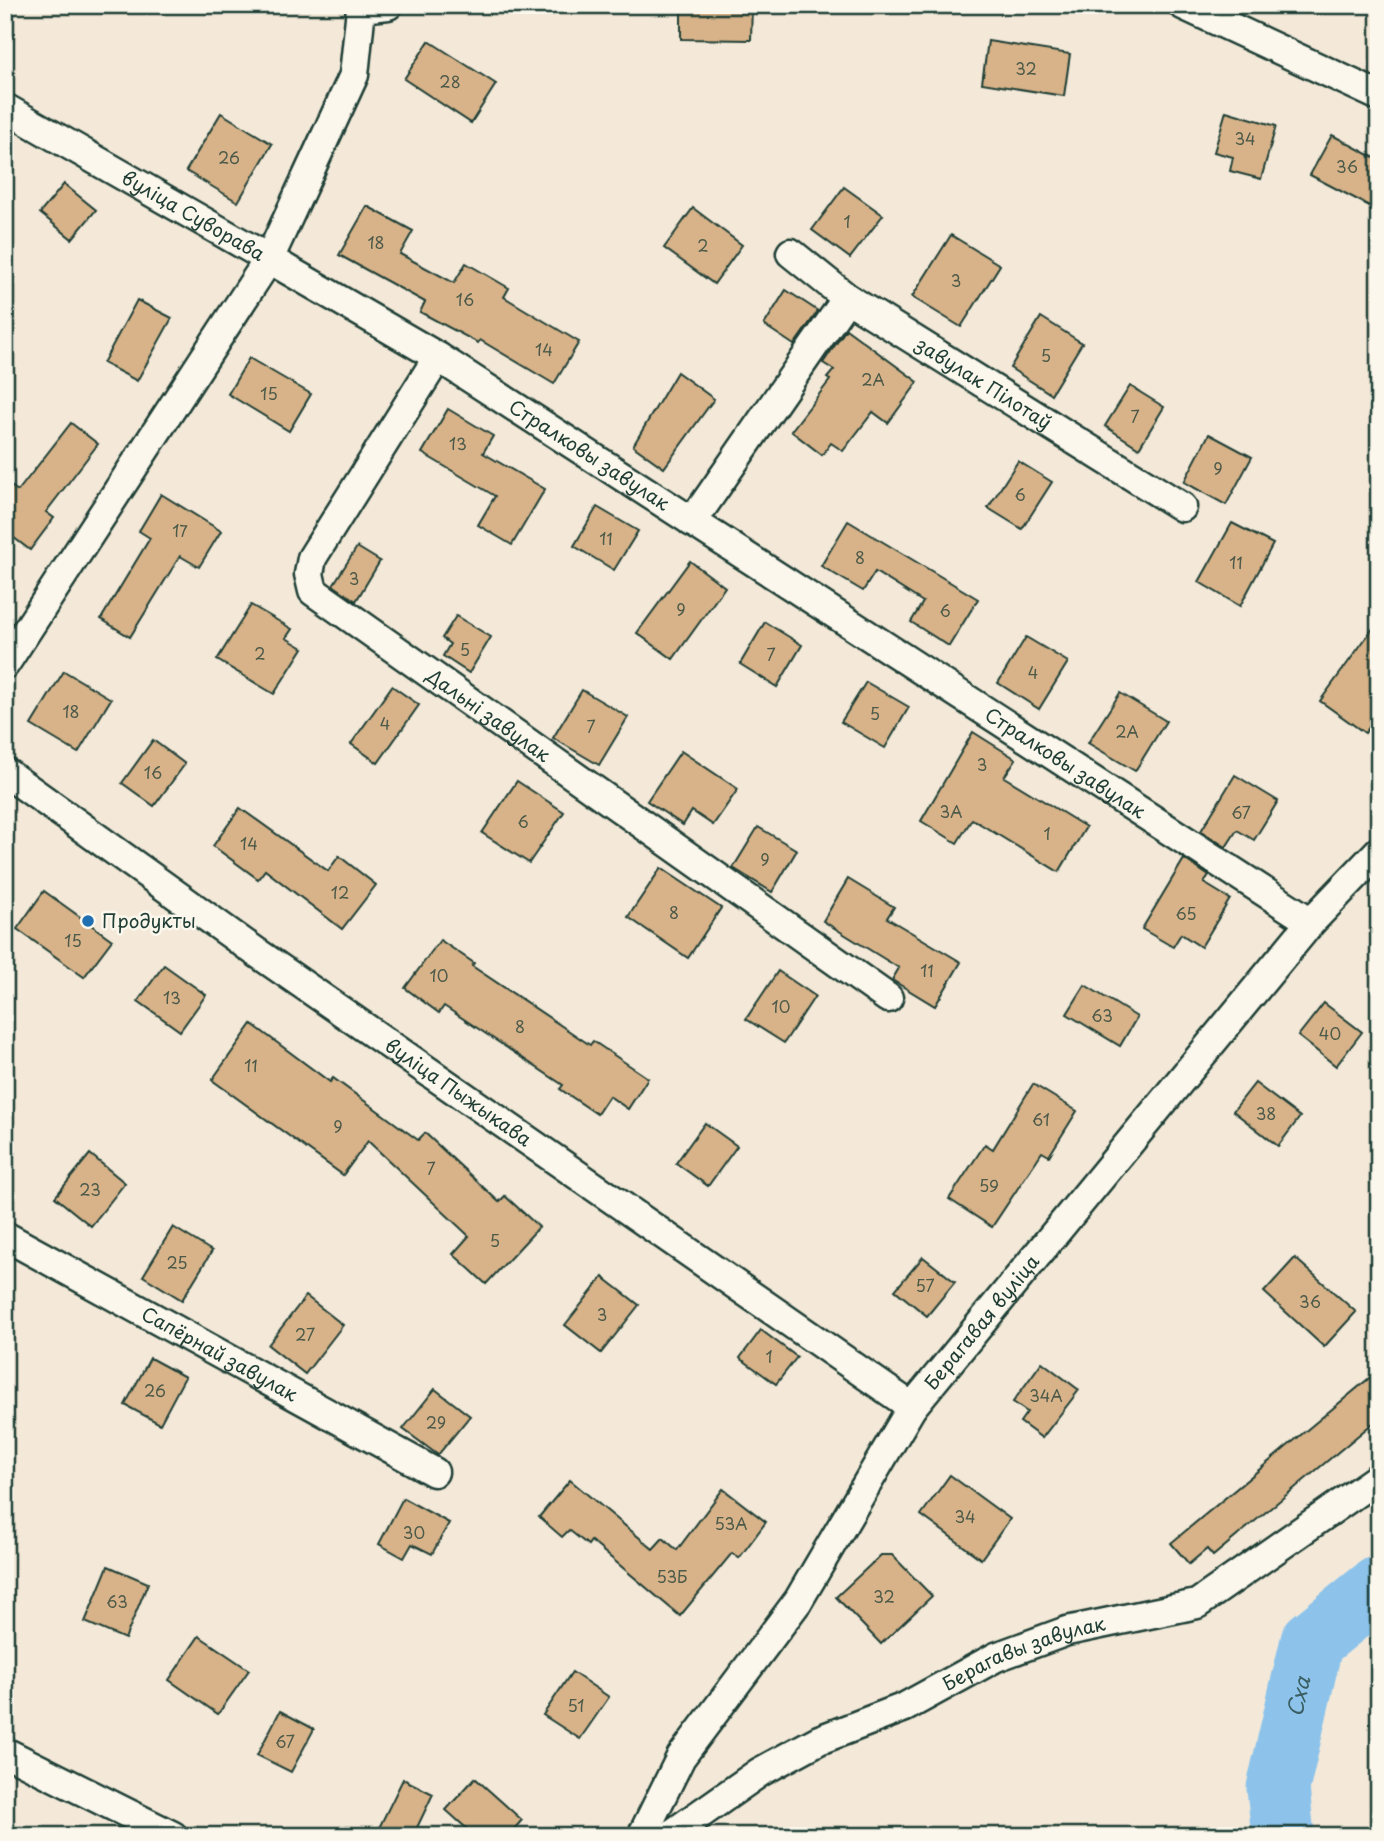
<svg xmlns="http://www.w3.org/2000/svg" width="1384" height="1841" font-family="'Playpen Sans',sans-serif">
<rect width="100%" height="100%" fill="#f4e9d8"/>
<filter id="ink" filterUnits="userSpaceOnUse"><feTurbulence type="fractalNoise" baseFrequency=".0143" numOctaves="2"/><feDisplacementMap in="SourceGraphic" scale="14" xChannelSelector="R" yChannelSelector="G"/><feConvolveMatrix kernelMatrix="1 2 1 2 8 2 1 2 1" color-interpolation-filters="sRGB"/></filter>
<g filter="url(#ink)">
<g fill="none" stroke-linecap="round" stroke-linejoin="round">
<!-- river -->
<path stroke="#8dc3eb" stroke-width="63" id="s1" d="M 1283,1836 L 1278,1788 L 1312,1641 L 1379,1587"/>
</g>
<!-- building -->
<g fill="#d8b389" stroke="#1f3d34" stroke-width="2">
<polygon points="681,5 752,5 751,40 681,39"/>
<polygon points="429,41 496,84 471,123 404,79"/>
<polygon points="988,41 1070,54 1064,96 982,83"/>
<polygon points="1226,111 1276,126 1261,179 1230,171 1233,157 1214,152"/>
<polygon points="221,113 272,144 238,202 186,171"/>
<polygon points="1332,135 1379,160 1379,211 1310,175"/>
<polygon points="64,184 96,210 72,239 40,213"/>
<polygon points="844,187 883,215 850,258 812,230"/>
<polygon points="367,206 413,231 400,254 454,283 466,263 509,288 504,297 579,342 554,384 480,340 478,343 420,312 425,302 339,255"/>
<polygon points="693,208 742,245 714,284 664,248"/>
<polygon points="951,235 1000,265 961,327 912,297"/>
<polygon points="786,290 818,311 794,345 764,325"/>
<polygon points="137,300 172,318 137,381 103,363"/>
<polygon points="1041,317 1082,343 1051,394 1010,368"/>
<polygon points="846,329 918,382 888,423 873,412 843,451 831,443 822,455 791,431 830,380 827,378 834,370 823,363"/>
<polygon points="249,358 311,394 289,431 228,394"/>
<polygon points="677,372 714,399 664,468 633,446"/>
<polygon points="1130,386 1164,407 1139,448 1105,426"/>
<polygon points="448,409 493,436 483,453 545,489 512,545 478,525 495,496 422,453"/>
<polygon points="71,423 98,444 46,512 54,518 30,550 5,531 5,482 18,491"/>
<polygon points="1209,434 1252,457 1226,505 1184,482"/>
<polygon points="1018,461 1052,482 1022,529 988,508"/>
<polygon points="161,494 221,531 199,567 180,556 130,637 101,619 150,538 139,531"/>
<polygon points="597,507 638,531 614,570 574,546"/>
<polygon points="848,521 978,599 949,646 911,622 923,602 875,572 863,591 821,566"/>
<polygon points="1232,523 1273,544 1240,606 1199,582"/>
<polygon points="357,547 380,561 356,601 333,585"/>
<polygon points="690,561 725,587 673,659 637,633"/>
<polygon points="251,605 292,629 286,638 303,648 274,694 217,660"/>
<polygon points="456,616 491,637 469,673 443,656 450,644 442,638"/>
<polygon points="1379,620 1379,713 1365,733 1320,701"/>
<polygon points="765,622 802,645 777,687 740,664"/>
<polygon points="1026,637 1068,662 1039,709 998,683"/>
<polygon points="64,671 111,699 78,753 31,725"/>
<polygon points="866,682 909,707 885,748 841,722"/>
<polygon points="392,686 419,705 378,763 351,744"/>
<polygon points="582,690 628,717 599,765 553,738"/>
<polygon points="1120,693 1166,721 1135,771 1088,743"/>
<polygon points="973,732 1016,759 1004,777 1086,827 1059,872 972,819 957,843 921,821"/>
<polygon points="153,740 185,764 154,806 122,783"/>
<polygon points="681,751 738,789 713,825 692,811 683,825 647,801"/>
<polygon points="1235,775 1278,801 1254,840 1237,830 1226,847 1201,831"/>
<polygon points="517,781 564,812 529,863 482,833"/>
<polygon points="240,808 328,871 339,856 376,885 342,929 265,870 258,879 213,846"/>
<polygon points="758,827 797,850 772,892 733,868"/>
<polygon points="1184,859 1209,876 1204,883 1230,899 1201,947 1181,934 1173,947 1142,929"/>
<polygon points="661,868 721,908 688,958 628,917"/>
<polygon points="848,879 894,907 887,918 961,962 935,1006 892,980 899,968 823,921"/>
<polygon points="44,891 112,940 84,977 17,929"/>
<polygon points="440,940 474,963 472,966 590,1045 593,1041 648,1078 628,1109 609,1096 597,1114 560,1089 563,1085 444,1006 439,1013 405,988"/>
<polygon points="164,965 206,995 180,1031 138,1001"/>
<polygon points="778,971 815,996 784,1043 746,1019"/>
<polygon points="1085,985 1137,1017 1120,1046 1067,1014"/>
<polygon points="1324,1003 1362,1032 1336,1066 1298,1036"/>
<polygon points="252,1024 330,1082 333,1078 418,1140 425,1133 499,1202 505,1196 539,1227 486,1284 453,1254 469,1236 368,1141 343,1175 212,1080"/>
<polygon points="1255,1083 1300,1117 1278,1146 1233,1111"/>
<polygon points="1033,1084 1077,1111 1049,1156 1042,1152 992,1227 949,1199 985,1144 993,1149"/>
<polygon points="705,1123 737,1146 708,1186 676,1163"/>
<polygon points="90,1154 125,1183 91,1226 55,1197"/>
<polygon points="173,1227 212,1251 182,1300 143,1276"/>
<polygon points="923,1257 955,1282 927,1316 895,1290"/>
<polygon points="1295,1258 1356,1312 1324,1347 1264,1292"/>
<polygon points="603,1277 639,1305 601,1353 565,1325"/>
<polygon points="306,1296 343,1325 305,1374 268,1345"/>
<polygon points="761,1330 797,1357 776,1384 740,1358"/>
<polygon points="150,1358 185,1377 160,1424 125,1405"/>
<polygon points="1042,1362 1079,1390 1042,1438 1020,1422 1027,1412 1013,1402"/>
<polygon points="1379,1370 1379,1418 1213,1556 1207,1549 1189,1564 1171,1543"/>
<polygon points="435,1389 470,1416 438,1455 403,1429"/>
<polygon points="950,1475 1010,1519 981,1559 921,1515"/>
<polygon points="570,1480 653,1549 663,1538 677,1550 723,1489 766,1522 739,1558 732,1553 680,1616 591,1541 588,1545 569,1530 562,1537 539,1517"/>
<polygon points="403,1498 449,1523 432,1554 412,1544 404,1558 379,1544"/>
<polygon points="881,1555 892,1555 932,1596 881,1644 836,1597"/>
<polygon points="108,1566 148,1583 125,1639 85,1622"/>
<polygon points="199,1636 249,1670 218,1714 169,1680"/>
<polygon points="572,1672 609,1697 580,1739 543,1715"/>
<polygon points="280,1711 314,1729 291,1772 257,1755"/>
<polygon points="475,1778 522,1820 508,1836 475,1836 446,1810"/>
<polygon points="403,1779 433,1794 413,1836 375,1836"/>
</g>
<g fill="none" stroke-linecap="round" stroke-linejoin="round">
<defs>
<g id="minor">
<polyline points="1183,5 1379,96"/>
<path id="s2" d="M 5,108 L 269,259 L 354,75 L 361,8 L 388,5"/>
<path id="s3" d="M 791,253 L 847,298 L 1182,507"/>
<path id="s4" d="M 438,357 L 312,558 L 309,574 L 313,591 L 888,998"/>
<polyline points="692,522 847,298"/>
<path id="s5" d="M 5,664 L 269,259 L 438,357 L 1311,922"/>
<path id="s6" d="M 5,772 L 256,952 L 912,1407"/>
<path id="s7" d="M 5,1236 L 434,1472"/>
<polyline points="5,1752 173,1836"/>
<path id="s8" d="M 642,1836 L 681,1757 L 798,1601 L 912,1407 L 1311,922 L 1379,851"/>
<path id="s9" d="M 669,1836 L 760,1772 L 819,1740 L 905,1707 L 996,1657 L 1067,1631 L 1197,1604 L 1379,1477"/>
</g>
</defs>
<!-- minor casing -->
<use href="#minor" stroke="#1f3d34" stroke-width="33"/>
<!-- minor -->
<use href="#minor" stroke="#fbf7ec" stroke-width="28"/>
</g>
</g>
<!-- markers -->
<circle fill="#1f6fb2" stroke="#fbf7ec" stroke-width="2.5" cx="88" cy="921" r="7"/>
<g text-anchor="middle" stroke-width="5" stroke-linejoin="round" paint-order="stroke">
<!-- number labels -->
<g font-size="16" fill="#4d5a49">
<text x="1026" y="75">32</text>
<text x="450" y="88">28</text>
<text x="1245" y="145">34</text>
<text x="229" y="164">26</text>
<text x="1347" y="173">36</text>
<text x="847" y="228">1</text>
<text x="376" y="249">18</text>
<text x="703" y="252">2</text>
<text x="956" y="287">3</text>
<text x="465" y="306">16</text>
<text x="544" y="356">14</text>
<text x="1046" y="362">5</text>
<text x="873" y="386">2А</text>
<text x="269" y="400">15</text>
<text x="1135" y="423">7</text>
<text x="458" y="450">13</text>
<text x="1218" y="475">9</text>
<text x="1020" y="501">6</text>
<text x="180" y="537">17</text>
<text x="606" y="545">11</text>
<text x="860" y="564">8</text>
<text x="1236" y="569">11</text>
<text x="354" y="585">3</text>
<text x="681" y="616">9</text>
<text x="945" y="617">6</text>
<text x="465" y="656">5</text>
<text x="260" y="660">2</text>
<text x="771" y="661">7</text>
<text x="1033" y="679">4</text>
<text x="71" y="718">18</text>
<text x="875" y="720">5</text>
<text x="385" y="730">4</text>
<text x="591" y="733">7</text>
<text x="1127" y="738">2А</text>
<text x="982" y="771">3</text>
<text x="153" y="779">16</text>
<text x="951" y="818">3А</text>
<text x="1241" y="819">67</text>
<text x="523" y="828">6</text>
<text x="1047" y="840">1</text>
<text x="249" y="850">14</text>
<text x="765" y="866">9</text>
<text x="340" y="899">12</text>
<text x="674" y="919">8</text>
<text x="1186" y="920">65</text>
<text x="73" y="947">15</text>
<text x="927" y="977">11</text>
<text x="439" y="982">10</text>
<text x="172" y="1004">13</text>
<text x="781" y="1013">10</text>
<text x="1102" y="1022">63</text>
<text x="520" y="1033">8</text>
<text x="1330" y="1040">40</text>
<text x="251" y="1072">11</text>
<text x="1266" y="1120">38</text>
<text x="1041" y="1126">61</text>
<text x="338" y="1133">9</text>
<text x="431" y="1175">7</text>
<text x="989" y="1192">59</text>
<text x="90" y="1196">23</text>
<text x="495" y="1247">5</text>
<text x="177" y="1269">25</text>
<text x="925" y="1292">57</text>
<text x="1310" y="1308">36</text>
<text x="602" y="1321">3</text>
<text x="305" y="1341">27</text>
<text x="769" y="1363">1</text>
<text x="155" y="1397">26</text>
<text x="1046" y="1402">34А</text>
<text x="436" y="1429">29</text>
<text x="965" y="1523">34</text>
<text x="731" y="1530">53А</text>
<text x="414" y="1539">30</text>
<text x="672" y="1583">53Б</text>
<text x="884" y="1603">32</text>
<text x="117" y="1608">63</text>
<text x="576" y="1712">51</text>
<text x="285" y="1748">67</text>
</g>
<!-- street labels -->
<g font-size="19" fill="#1f3d34" stroke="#fbf7ec">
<text dy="7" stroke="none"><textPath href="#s2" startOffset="217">вуліца Суворава</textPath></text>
<text dy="7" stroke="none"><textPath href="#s3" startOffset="233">завулак Пілотаў</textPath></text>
<text dy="7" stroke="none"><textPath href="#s5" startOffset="859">Стралковы завулак</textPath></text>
<text dy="7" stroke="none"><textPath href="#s4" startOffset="486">Дальні завулак</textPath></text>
<text dy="7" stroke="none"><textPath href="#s5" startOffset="1426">Стралковы завулак</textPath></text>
<text dy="7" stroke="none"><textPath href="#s6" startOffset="555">вуліца Пыжыкава</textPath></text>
<text dy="7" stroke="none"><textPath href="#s8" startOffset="618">Берагавая вуліца</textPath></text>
<text dy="7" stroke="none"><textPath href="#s7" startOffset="245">Сапёрнай завулак</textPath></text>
<text dy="7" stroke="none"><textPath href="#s9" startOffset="402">Берагавы завулак</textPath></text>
</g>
<!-- poi labels -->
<g font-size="19" fill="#1f3d34" stroke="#fbf7ec" text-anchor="start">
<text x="102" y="928">Продукты</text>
</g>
<!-- water labels -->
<g font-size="21" font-style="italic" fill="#3a5e62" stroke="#fbf7ec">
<text dy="7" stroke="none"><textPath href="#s1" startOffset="142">Сха</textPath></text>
</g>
</g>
<!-- margin -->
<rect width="1384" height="1841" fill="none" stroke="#fbf7ec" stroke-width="28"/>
<rect x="14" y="14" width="1356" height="1813" fill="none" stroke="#1f3d34" stroke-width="2.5" filter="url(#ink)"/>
</svg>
